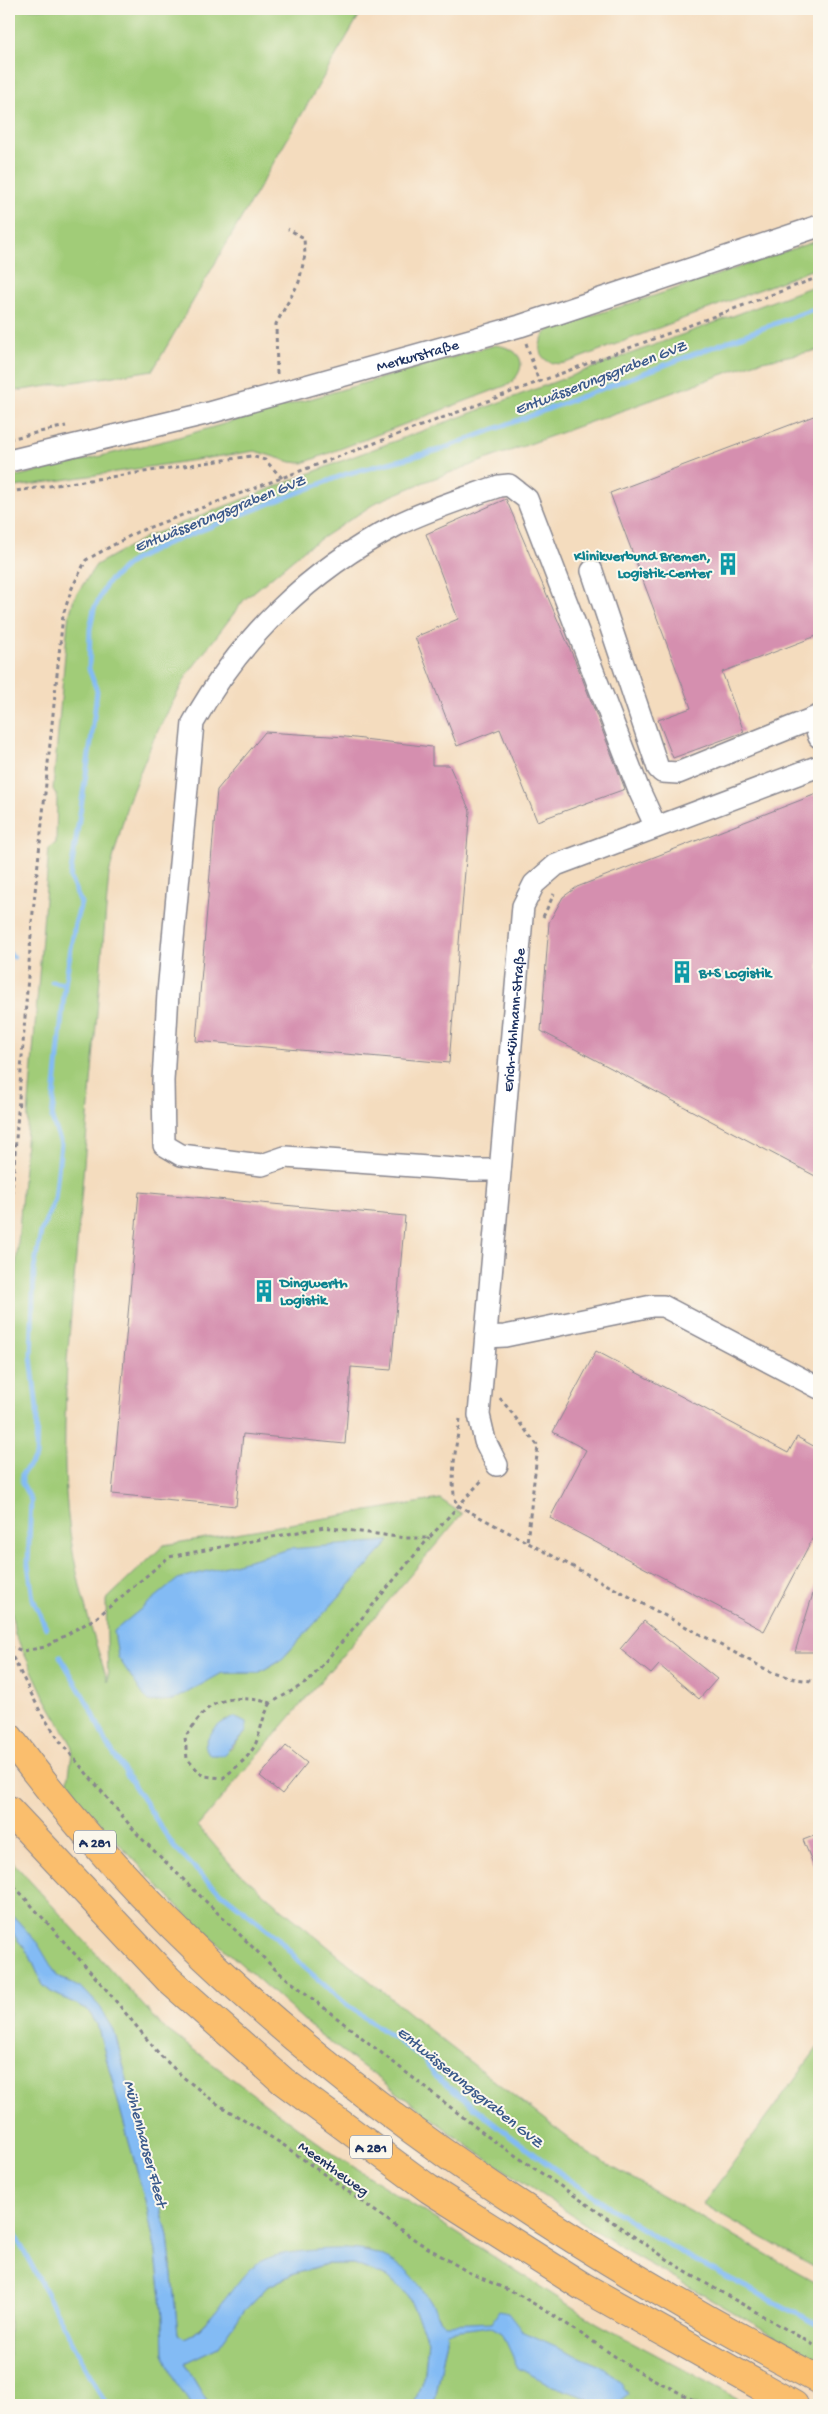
<svg xmlns="http://www.w3.org/2000/svg" width="828" height="2414" font-family="'Gochi Hand',sans-serif">
<rect width="100%" height="100%" fill="#fbf7ec"/>
<filter id="ink" filterUnits="userSpaceOnUse"><feTurbulence type="fractalNoise" baseFrequency=".02" numOctaves="2"/><feDisplacementMap in="SourceGraphic" scale="10" xChannelSelector="R" yChannelSelector="G"/><feConvolveMatrix kernelMatrix="1 2 1 2 8 2 1 2 1" color-interpolation-filters="sRGB"/></filter>
<filter id="wash" filterUnits="userSpaceOnUse"><feTurbulence type="fractalNoise" baseFrequency=".0096" numOctaves="4" result="noise"/><feDisplacementMap in="SourceGraphic" scale="20" xChannelSelector="R" yChannelSelector="G"/><feGaussianBlur stdDeviation="1.12" result="paint"/><feColorMatrix in="noise" values="0 0 0 0 0 0 0 0 0 0 0 0 0 0 0 0 0 1.4 0 .05"/><feComposite in="paint" operator="in"/></filter>
<g filter="url(#wash)">
<rect width="100%" height="100%" fill="#f4dcbe"/>
<!-- green -->
<g fill="#a1cc78" stroke="#5e7e6b" fill-rule="evenodd">
<polygon points="9,9 363,9 153,370 9,392"/>
<path d="M 819,240 L 819,267 L 569,362 C 547,369 531,353 545,334 C 552,323 584,318 597,314 C 672,291 745,265 819,240 Z"/>
<path d="M 819,284 L 819,350 L 757,362 L 424,482 L 377,502 L 305,549 L 244,600 L 187,675 L 153,740 L 128,802 L 109,874 L 67,1361 C 65,1418 62,1477 70,1533 C 77,1584 92,1633 108,1682 L 106,1600 L 164,1545 L 440,1499 L 462,1514 L 198,1826 L 233,1867 L 277,1905 L 447,2044 L 589,2154 L 819,2284 L 819,2361 L 621,2248 L 467,2145 L 318,2033 L 182,1911 L 67,1788 L 73,1747 L 44,1696 L 15,1634 L 9,1595 L 9,1358 L 49,848 L 56,843 L 57,796 L 53,789 L 68,621 L 74,598 L 96,565 L 146,537 L 352,457 ZM 389,1542 L 282,1659 L 258,1673 L 222,1673 ZM 226,1719 L 246,1732 L 230,1750 L 210,1735 Z"/>
<path d="M 495,345 C 521,348 530,365 510,384 L 303,463 L 291,462 L 255,451 L 9,488 L 9,478 L 172,439 Z"/>
<path d="M 9,1858 L 163,2027 L 332,2153 L 597,2323 L 750,2405 L 434,2405 L 447,2339 C 440,2298 397,2274 367,2250 L 251,2269 C 236,2285 202,2333 184,2338 L 178,2334 L 168,2236 L 114,2030 L 70,1982 L 57,1976 L 17,1920 L 9,1914 Z"/>
<polygon points="9,1929 29,1954 43,1985 51,1992 87,2009 97,2024 147,2208 156,2253 163,2316 164,2354 191,2405 9,2405"/>
<polygon points="818,2047 819,2049 819,2270 703,2204"/>
<polygon points="327,2264 353,2264 388,2277 407,2294 428,2340 425,2372 414,2405 209,2405 184,2363 218,2347 244,2311 267,2287 291,2275"/>
</g>
<!-- water -->
<g fill="#83bbf4" stroke="#4f75a9">
<polygon points="390,1541 282,1659 258,1673 222,1673 174,1700 148,1702 118,1657 114,1631 178,1579 290,1549"/>
<path d="M 234,1717 L 246,1723 L 246,1732 L 223,1755 L 210,1755 L 205,1747 C 208,1733 220,1721 234,1717 Z"/>
<path d="M 9,1914 L 17,1920 L 38,1944 L 57,1976 L 84,1990 L 100,2007 L 114,2030 L 168,2236 L 178,2334 L 184,2338 C 206,2332 233,2284 252,2267 C 267,2255 287,2253 306,2251 C 376,2243 409,2256 441,2321 L 445,2324 L 492,2322 L 499,2311 L 508,2313 L 522,2331 L 605,2368 L 620,2381 L 628,2394 L 615,2405 L 596,2405 L 587,2398 L 553,2386 L 518,2368 L 502,2333 L 490,2326 L 446,2332 L 447,2339 L 434,2405 L 414,2405 L 425,2372 L 428,2340 L 407,2294 L 388,2277 L 353,2264 L 326,2264 L 291,2275 L 267,2287 L 244,2311 L 218,2347 L 184,2363 L 209,2405 L 191,2405 L 175,2381 L 164,2354 L 163,2316 L 156,2253 L 147,2208 L 97,2024 L 87,2009 L 51,1992 L 43,1985 L 29,1954 L 9,1929 Z"/>
</g>
<g fill="none" stroke-linecap="round" stroke-linejoin="round">
<!-- stream -->
<g stroke="#83bbf4" stroke-width="5">
<polyline points="9,953 14,957"/>
<polyline points="52,982 65,984"/>
<polyline points="46,1628 33,1599 28,1564 31,1500 22,1483 22,1474 36,1457 37,1410 31,1356 34,1269 41,1232 55,1199 61,1143 52,1119 65,984 75,924 81,903 70,878 91,742 97,691 89,669 90,629 94,609 107,583 132,561 163,545 346,474 439,450 819,307"/>
<path d="M 60,1656 L 92,1711 L 105,1741 L 174,1847 L 208,1882 L 277,1937 L 304,1967 L 347,2005 L 425,2060 L 434,2075 C 513,2139 595,2203 684,2254 C 728,2279 774,2301 819,2325"/>
<polyline points="9,2223 106,2405"/>
</g>
</g>
<g id="blocks">
<!-- building -->
<g fill="#d58faf">
<polygon points="819,414 819,635 722,672 744,732 673,758 658,720 691,708 610,493"/>
<polygon points="506,499 579,670 625,789 537,821 500,729 457,746 415,637 458,619 426,534"/>
<polygon points="265,732 346,737 432,747 432,765 449,765 470,811 449,1063 196,1041 217,790"/>
<polygon points="819,793 819,1178 541,1031 549,922 563,897 577,887"/>
<polygon points="139,1192 405,1216 391,1370 351,1367 345,1444 243,1434 236,1506 112,1494"/>
<polygon points="596,1351 788,1453 797,1437 819,1449 819,1526 764,1631 550,1518 586,1450 553,1432"/>
<polygon points="816,1584 819,1584 819,1652 795,1652"/>
<polygon points="644,1621 717,1679 699,1699 659,1665 651,1674 620,1649"/>
<polygon points="286,1746 307,1763 282,1794 260,1776"/>
<polygon points="819,1834 819,1878 803,1840"/>
</g>
</g>
</g>
<g filter="url(#ink)">
<use href="#blocks" fill-opacity="0" stroke="#88868e" stroke-width="1"/>
<g fill="none" stroke-linecap="round" stroke-linejoin="round">
<defs>
<g id="minor">
<path id="s1" d="M 9,461 L 209,413 L 520,326 L 819,226"/>
<polyline points="592,571 658,768 662,772 678,773 819,716"/>
<polyline points="813,719 819,737"/>
<path d="M 500,1170 L 471,1170 L 285,1157 L 262,1165 L 181,1155 L 164,1145 L 163,1081 L 168,993 L 193,723 C 240,638 310,570 397,525 C 429,509 465,498 499,486 L 509,485 L 527,499 L 638,788 L 656,827"/>
<polyline points="486,1337 505,1336 652,1306 663,1306 819,1388"/>
<path id="s2" d="M 497,1465 L 485,1441 L 479,1415 L 523,906 L 534,884 L 556,865 L 819,766"/>
</g>
<g id="highway">
<path d="M 9,1737 C 216,2018 513,2219 819,2380"/>
<polyline points="9,1810 169,1980 283,2081 429,2189 582,2286 794,2405"/>
</g>
</defs>
<!-- minor casing -->
<use href="#minor" stroke="#88868e" stroke-width="24"/>
<!-- highway casing -->
<use href="#highway" stroke="#88868e" stroke-width="30"/>
<!-- path -->
<g stroke="#88868e" stroke-width="3" stroke-dasharray="4 4" stroke-linecap="butt">
<polyline points="526,343 539,382"/>
<polyline points="277,374 276,324 299,282 305,255 304,238 288,229"/>
<polyline points="9,439 66,426"/>
<polyline points="9,492 251,456 265,460 282,478"/>
<polyline points="543,917 554,894"/>
<polyline points="9,1234 32,922 63,615 72,588 86,560 137,532 819,277"/>
<polyline points="500,1398 538,1446 527,1542"/>
<path d="M 460,1419 C 457,1442 448,1485 457,1505 L 771,1672 L 795,1679 L 819,1682"/>
<polyline points="9,1646 23,1651 45,1647 96,1618 169,1557 324,1527 406,1538 429,1538 484,1478"/>
<polyline points="9,1650 41,1713 62,1744 139,1836 276,1970 487,2136 686,2272 819,2348"/>
<path d="M 271,1703 C 263,1715 262,1726 257,1740 C 252,1756 235,1768 223,1778 L 203,1776 L 187,1759 L 185,1737 C 192,1728 201,1713 210,1707 C 228,1695 252,1698 271,1703 L 309,1681 L 429,1538"/>
<polyline points="9,1880 105,1988 160,2055 183,2077 216,2103 282,2144 418,2242 468,2272 521,2296 556,2317 634,2369 703,2405"/>
</g>
<!-- minor -->
<use href="#minor" stroke="#fff" stroke-width="21"/>
<!-- highway -->
<use href="#highway" stroke="#fabe6d" stroke-width="28"/>
</g>
</g>
<!-- icons -->
<defs>
<symbol id="building-bare" viewBox="-9 -9 18 18"><path d="M-4-6H4V6H1V3H-1V6H-4ZM-2.5-4.3h1.7v1.8h-1.7ZM.8-4.3h1.7v1.8H.8ZM-2.5-1h1.7V.8h-1.7ZM.8-1h1.7V.8H.8Z" fill="#0f9aa8" stroke="#fbf7ec" stroke-width="2.5" paint-order="stroke"/></symbol>
</defs>
<g fill-rule="evenodd">
<use href="#building-bare" x="712" y="548" width="32" height="32"/>
<use href="#building-bare" x="666" y="956" width="32" height="32"/>
<use href="#building-bare" x="248" y="1275" width="32" height="32"/>
</g>
<g text-anchor="middle" stroke-width="4" stroke-linejoin="round" paint-order="stroke">
<!-- shield labels -->
<g fill="#fbf7ec" stroke="#5e6b89" stroke-width="1">
<rect x="74" y="1830.5" width="42" height="23" rx="4"/>
<rect x="350" y="2135.5" width="42" height="23" rx="4"/>
</g>
<g font-size="14" font-weight="bold" fill="#1b2f5e">
<text x="95" y="1847">A 281</text>
<text x="371" y="2152">A 281</text>
</g>
<!-- street labels -->
<g font-size="15" fill="#1b2f5e" stroke="#fbf7ec">
<text dy="5" stroke="none"><textPath href="#s1" startOffset="422">Merkurstraße</textPath></text>
<text dy="5" stroke="none"><textPath href="#s2" startOffset="450">Erich-Kühlmann-Straße</textPath></text>
<text transform="translate(334 2168) rotate(36)" y="5">Meentheweg</text>
</g>
<!-- culture labels -->
<g font-size="15" font-weight="bold" fill="#0d838f" stroke="#fbf7ec" text-anchor="start">
<text x="711" y="560" text-anchor="end">Klinikverbund Bremen,<tspan x="711" dy="17">Logistik-Center</tspan></text>
<text x="699" y="977">B+S Logistik</text>
<text x="280" y="1287">Dingwerth<tspan x="280" dy="17">Logistik</tspan></text>
</g>
<!-- water labels -->
<g font-size="16" font-style="italic" fill="#3a598b" stroke="#fbf7ec">
<text transform="translate(600 376) rotate(-21)" y="6">Entwässerungsgraben GVZ</text>
<text transform="translate(219 512) rotate(-22)" y="6">Entwässerungsgraben GVZ</text>
<text transform="translate(471 2086) rotate(39)" y="6">Entwässerungsgraben GVZ</text>
<text transform="translate(147 2143) rotate(75)" y="6">Mühlenhauser Fleet</text>
</g>
</g>
<!-- margin -->
<rect width="828" height="2414" fill="none" stroke="#fbf7ec" stroke-width="30"/>
</svg>
